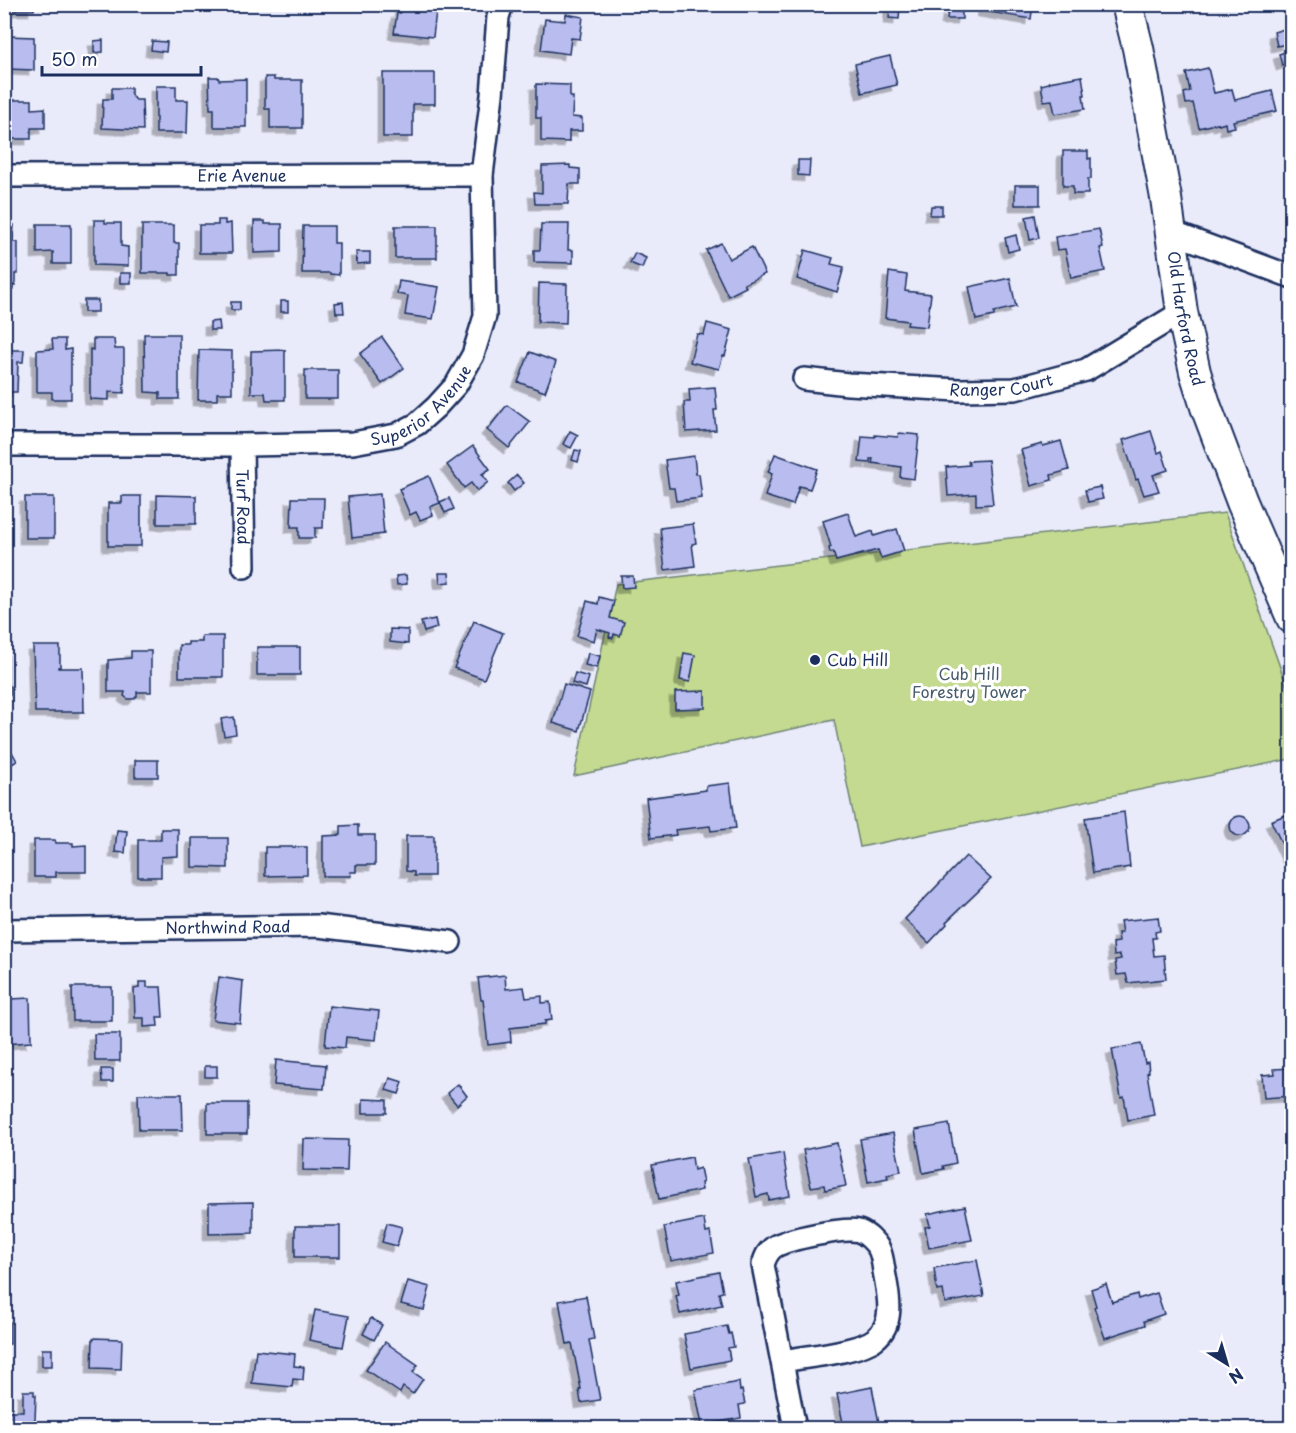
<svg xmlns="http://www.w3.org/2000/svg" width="1296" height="1433" font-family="'Playpen Sans',sans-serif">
<defs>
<filter id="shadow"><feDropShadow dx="-5.5" dy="5.5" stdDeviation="0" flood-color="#0004"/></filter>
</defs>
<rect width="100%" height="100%" fill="#eaebfa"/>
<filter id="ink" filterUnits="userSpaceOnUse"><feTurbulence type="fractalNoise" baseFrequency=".0167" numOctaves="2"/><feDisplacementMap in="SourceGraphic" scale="12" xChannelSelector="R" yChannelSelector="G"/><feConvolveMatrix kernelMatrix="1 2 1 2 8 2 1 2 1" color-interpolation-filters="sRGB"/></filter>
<g filter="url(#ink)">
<!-- green -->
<polygon fill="#c3da90" stroke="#6f8477" stroke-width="1.5" points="1225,513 1291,698 1291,759 860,847 834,720 574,776 616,584"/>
<!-- building -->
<g fill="#b8bcee" stroke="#1b2f5e" stroke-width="1.5" filter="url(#shadow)">
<rect x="6" y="4" width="28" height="6"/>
<polygon points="401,4 432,4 431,11 436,11 433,37 394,33 397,13 400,13"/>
<polygon points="984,4 1033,4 1031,19 983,11"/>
<polygon points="890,6 900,6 899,19 889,18"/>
<polygon points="948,11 962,12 962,19 947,19"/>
<polygon points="566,14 583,17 580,39 571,38 569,54 541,50 545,19 565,21"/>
<polygon points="1284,29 1287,44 1277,46 1274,32"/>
<polygon points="6,36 34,37 34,70 5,69"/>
<polygon points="103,40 103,52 94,53 94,41"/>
<polygon points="152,41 167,42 166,52 151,50"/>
<polygon points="1288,51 1291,62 1282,65 1279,54"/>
<polygon points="890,56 897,85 862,93 855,64"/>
<polygon points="1208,68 1214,93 1232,89 1235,100 1272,91 1277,111 1233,121 1235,127 1226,129 1225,123 1219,125 1218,123 1199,128 1193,103 1186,104 1184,93 1190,91 1186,73"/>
<polygon points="383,73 435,73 435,104 413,104 413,137 383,137"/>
<polygon points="1082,76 1085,95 1083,95 1085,109 1055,114 1052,100 1044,101 1041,85 1049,83 1049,82"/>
<polygon points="209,77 218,77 219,80 246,79 246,127 214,127 214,109 210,109"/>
<polygon points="265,77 274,77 274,80 302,80 302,128 270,128 270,109 265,109"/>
<polygon points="536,84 570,85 570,97 573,97 572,117 582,118 582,131 569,131 569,142 541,141 541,118 536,118"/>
<polygon points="156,86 176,86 176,100 188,100 187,133 156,133"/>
<polygon points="112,88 131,88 131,95 136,100 142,100 143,130 102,128 103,99 112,99"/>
<polygon points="4,100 32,100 32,109 45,108 45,128 31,128 31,139 10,139 10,127 4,127"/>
<polygon points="1063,151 1088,151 1088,159 1091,158 1091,179 1088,179 1088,194 1073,194 1073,186 1063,186"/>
<polygon points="798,160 810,160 809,176 798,175"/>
<polygon points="570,165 570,168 580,169 580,184 569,184 568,204 535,204 534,192 542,193 542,166"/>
<rect x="1015" y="185" width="25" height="20"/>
<polygon points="931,206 942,206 942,215 930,215"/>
<polygon points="1035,215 1039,238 1030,240 1026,217"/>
<polygon points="94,220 105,220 105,223 121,223 121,246 128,247 128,266 94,265"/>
<polygon points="218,220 225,220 225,224 231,223 232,253 199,253 199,225 218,225"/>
<polygon points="254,221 265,221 265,224 282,224 282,252 254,253"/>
<polygon points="37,224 71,224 71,264 53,264 53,252 37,253"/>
<polygon points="541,224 569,224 568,250 573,250 573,263 534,262 534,250 540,250"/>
<polygon points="4,225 14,225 13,242 18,242 18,274 15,274 15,285 13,285 13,289 4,289"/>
<polygon points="142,225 174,225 174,243 179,243 179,275 170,275 170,273 142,273"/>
<polygon points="303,226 334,226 334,243 339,243 339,275 330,274 330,273 302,273"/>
<rect x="395" y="226" width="42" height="32"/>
<polygon points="1099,229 1103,247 1100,248 1105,271 1071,278 1065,249 1057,250 1055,237"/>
<polygon points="1016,235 1019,249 1008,252 1005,238"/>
<polygon points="721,243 729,259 752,247 765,274 744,284 746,287 728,296 706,250"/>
<polygon points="805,250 833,258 831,264 844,267 837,292 797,279"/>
<polygon points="356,252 370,252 370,263 357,264"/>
<polygon points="635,253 646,258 642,268 630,263"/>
<polygon points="889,272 907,275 905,291 931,294 927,327 907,325 908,321 885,318"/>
<rect x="120" y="273" width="11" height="10"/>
<polygon points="1010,278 1016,307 994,312 994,316 976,320 969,287"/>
<polygon points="399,281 439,287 433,319 405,315 408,296 397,294"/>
<polygon points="539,283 567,284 566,323 538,322"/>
<rect x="84" y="300" width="14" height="12"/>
<rect x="281" y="301" width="7" height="11"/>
<rect x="231" y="302" width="9" height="8"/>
<polygon points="343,302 344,313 336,313 335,303"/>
<polygon points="219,321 220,330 210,330 210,322"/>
<polygon points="707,323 732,330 725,356 723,356 719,369 690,362 697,334 704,335"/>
<polygon points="144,334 179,334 179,399 160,399 160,393 145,392"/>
<polygon points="382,337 404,368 382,384 360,354"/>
<polygon points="52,339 65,339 65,350 71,349 71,399 52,399 52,392 37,392 37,350 53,349"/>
<polygon points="93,339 114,339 115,349 124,349 124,393 109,392 109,400 90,399 90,349 93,350"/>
<polygon points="4,350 24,350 23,362 18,362 17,392 4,392"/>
<polygon points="199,350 232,351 232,393 217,393 217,400 198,400"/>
<polygon points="285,350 285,400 266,400 265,393 251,393 251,351"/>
<polygon points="530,352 556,362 545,392 518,382"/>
<rect x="305" y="370" width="33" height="29"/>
<polygon points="715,387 717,410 714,410 716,430 686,432 684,402 690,402 689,389"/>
<polygon points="507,405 530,422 509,448 487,430"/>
<polygon points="570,431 578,435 571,448 563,444"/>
<polygon points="1151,431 1158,453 1162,451 1168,470 1153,475 1159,491 1144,495 1138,479 1136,480 1123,440"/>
<polygon points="899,433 919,435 914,479 900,477 901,467 872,463 873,459 870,459 870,463 859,462 862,436 875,437 875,435 898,437"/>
<polygon points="1061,441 1069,470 1051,475 1052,480 1031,486 1021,450 1042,444 1043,446"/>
<polygon points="473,446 490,469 482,474 488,482 477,491 471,483 464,488 447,465"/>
<polygon points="575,450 581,451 578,462 572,460"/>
<polygon points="775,454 817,469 810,489 799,486 793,505 765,496 772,474 768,472"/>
<polygon points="694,456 696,474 699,474 702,498 676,501 674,488 669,488 665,460"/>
<polygon points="988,460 993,504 976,505 976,494 948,496 946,467 969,465 968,461"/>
<polygon points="517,475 524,483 514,491 508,483"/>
<polygon points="429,476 440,503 430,507 433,515 420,520 416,512 410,515 399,489"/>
<polygon points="1100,487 1103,499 1088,502 1085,490"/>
<polygon points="380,494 384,534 352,538 348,497"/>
<polygon points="157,495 196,496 196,524 157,524"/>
<polygon points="122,496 141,496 141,546 108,546 108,503 122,503"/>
<rect x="25" y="497" width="29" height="41"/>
<polygon points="292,498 324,498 323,528 315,528 315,538 299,538 299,527 291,527"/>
<polygon points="449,498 454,509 445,513 440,502"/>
<polygon points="848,513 856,537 873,531 874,536 897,529 904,551 881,558 878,550 836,561 833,552 830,553 829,548 831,547 823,521"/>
<polygon points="693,524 696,543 692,544 695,566 665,570 660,528"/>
<polygon points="439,573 449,573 450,582 440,583"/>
<polygon points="406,575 407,584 397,585 396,576"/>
<polygon points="621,576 633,576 634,587 622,588"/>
<polygon points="599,597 614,601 610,618 624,622 620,636 614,634 613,638 609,637 610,633 597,629 594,641 577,636 587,601 598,604"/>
<polygon points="435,619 437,628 424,632 421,622"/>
<polygon points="474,621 503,633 484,679 454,668"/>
<polygon points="390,629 408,630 408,644 390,642"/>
<polygon points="202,636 223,636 223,677 179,677 179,645 188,645 188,642 202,642"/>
<polygon points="33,646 60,646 60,667 58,667 58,668 83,668 84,712 35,712"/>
<rect x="257" y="647" width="43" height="28"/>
<polygon points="131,651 151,651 151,692 137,692 137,696 134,699 128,699 124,696 125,692 108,692 108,660 131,658"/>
<polygon points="588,653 600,656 597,668 585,665"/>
<polygon points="684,653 695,655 690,682 680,680"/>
<polygon points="4,656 8,656 8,686 10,686 10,695 4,695"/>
<polygon points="575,673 589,677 586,687 572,683"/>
<polygon points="564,684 590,692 579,731 553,723"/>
<polygon points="705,691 705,708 675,709 675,692"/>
<polygon points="234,717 236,734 224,736 221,719"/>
<polygon points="12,752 17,761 7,767 4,763 4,757"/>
<rect x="135" y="760" width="23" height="17"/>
<polygon points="730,783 736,828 711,831 710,826 675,830 676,835 651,838 646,798 706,790 706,786"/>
<polygon points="1124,812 1130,867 1093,873 1085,818"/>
<polygon points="1292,812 1292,865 1271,821"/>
<circle cx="1240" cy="826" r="10"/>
<polygon points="358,825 358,835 375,835 375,865 356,865 356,872 350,872 351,876 323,876 323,836 341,835 341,826"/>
<polygon points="161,829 178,829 178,856 161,857 161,877 138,877 138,840 161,840"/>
<polygon points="117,830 127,831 125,853 115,852"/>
<rect x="4" y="836" width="3" height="24"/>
<polygon points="406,836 434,836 434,876 414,876 414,872 406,871"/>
<polygon points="192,838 228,838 228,868 192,867"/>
<polygon points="34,840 55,840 56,843 73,843 73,846 86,845 86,872 56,872 56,877 34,877"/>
<polygon points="265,847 307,847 307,875 265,876"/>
<polygon points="966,856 991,879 946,922 947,924 929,943 905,919"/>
<polygon points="1158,917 1160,931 1155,932 1156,938 1152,938 1154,956 1164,955 1166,979 1128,983 1126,974 1117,975 1115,960 1121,959 1120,955 1114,956 1113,943 1119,942 1118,933 1122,933 1120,921"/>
<polygon points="505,975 506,989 524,987 526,998 542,996 542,1003 550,1002 552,1020 545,1021 545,1024 510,1028 511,1042 488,1045 483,1000 481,1000 478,978"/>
<polygon points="219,977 243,981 240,1023 213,1020"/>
<polygon points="139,982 147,982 147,987 161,987 163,1017 157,1017 158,1026 144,1027 144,1018 135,1018 134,989 139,988"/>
<polygon points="72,987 112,987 112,1021 73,1021"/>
<polygon points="4,996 10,996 11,999 30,998 31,1042 4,1044"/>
<polygon points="329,1006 379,1011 376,1040 346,1037 345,1048 325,1046"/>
<polygon points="94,1034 120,1034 120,1061 95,1061"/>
<polygon points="1141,1044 1145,1063 1148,1062 1149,1072 1147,1073 1154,1115 1128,1120 1124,1097 1121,1098 1112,1049"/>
<polygon points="276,1060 326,1065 324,1089 274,1085"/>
<rect x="205" y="1066" width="12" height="11"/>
<polygon points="1292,1068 1292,1096 1264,1098 1262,1075 1275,1074 1274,1069"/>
<polygon points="101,1069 113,1069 113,1082 102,1082"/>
<polygon points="390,1078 403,1082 399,1094 386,1090"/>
<polygon points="458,1084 467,1096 457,1105 447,1093"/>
<polygon points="138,1094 182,1094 183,1130 139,1130"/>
<polygon points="363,1099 387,1100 387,1113 363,1113"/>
<rect x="207" y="1103" width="40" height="31"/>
<polygon points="949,1124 956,1163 943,1166 944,1169 923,1173 915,1130"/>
<polygon points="893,1133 901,1171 887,1174 888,1178 868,1182 860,1139"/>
<polygon points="304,1139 348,1140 347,1171 303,1170"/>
<polygon points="837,1143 846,1186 825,1190 824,1185 811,1187 803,1150"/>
<polygon points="783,1153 790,1196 769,1200 768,1194 756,1197 749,1159"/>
<polygon points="692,1157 694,1170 700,1168 703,1182 701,1183 702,1190 659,1199 652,1165"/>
<polygon points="253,1202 253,1233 209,1234 209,1203"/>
<polygon points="965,1206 972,1240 929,1248 925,1227 930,1226 927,1214"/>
<polygon points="704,1219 706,1233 710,1232 714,1253 671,1261 664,1227"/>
<polygon points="387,1223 402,1227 397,1246 382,1242"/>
<rect x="295" y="1226" width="45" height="31"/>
<polygon points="977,1260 984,1296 945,1303 943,1290 937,1291 934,1268"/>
<polygon points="719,1272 723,1292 719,1293 722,1305 680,1314 676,1296 679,1295 676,1281"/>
<polygon points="408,1281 430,1287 424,1310 401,1304"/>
<polygon points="1106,1284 1112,1302 1137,1294 1138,1299 1157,1293 1164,1314 1144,1321 1145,1325 1105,1338 1094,1307 1096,1306 1091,1289"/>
<polygon points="586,1296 594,1339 589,1340 600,1400 581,1403 579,1390 581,1389 572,1343 567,1344 559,1301"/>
<polygon points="315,1310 349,1316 343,1347 309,1340"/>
<polygon points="371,1318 382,1325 374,1340 363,1334"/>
<rect x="4" y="1322" width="6" height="22"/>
<polygon points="727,1326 729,1334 731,1333 734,1347 728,1348 730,1360 691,1368 684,1334"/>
<polygon points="93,1338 122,1339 121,1369 92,1368"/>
<polygon points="385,1342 418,1365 413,1372 423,1379 413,1394 403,1387 400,1393 366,1370"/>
<rect x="42" y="1349" width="10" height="17"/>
<polygon points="256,1350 295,1354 294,1366 304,1367 303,1380 293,1379 292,1387 252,1383"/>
<polygon points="739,1382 740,1391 742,1390 745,1404 739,1405 741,1418 702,1425 695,1390"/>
<polygon points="872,1387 880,1428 844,1428 837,1394"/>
<polygon points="23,1391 34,1391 34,1395 36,1395 35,1420 29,1421 29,1428 4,1428 4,1417 7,1417 8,1411 23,1411"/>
</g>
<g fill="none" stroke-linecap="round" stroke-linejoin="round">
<defs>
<g id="street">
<path id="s1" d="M 4,176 L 482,175"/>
<polyline points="1171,232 1292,277"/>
<path id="s2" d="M 804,379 L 848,384 L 959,390 L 1015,389 L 1086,370 L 1182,312"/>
<path id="s3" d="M 4,445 L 242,445 L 353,443 L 396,435 L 417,424 L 436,407 L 456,385 L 473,355 L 485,316 L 482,175 L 492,95 L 498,17 L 502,4"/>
<path id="s4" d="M 242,445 L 244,567"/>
<path id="s5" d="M 4,930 L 318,926 L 450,942"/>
<path d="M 782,1361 C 804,1357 859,1352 875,1339 C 896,1323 888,1294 884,1271 C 883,1264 882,1255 879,1249 C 875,1242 867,1234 859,1231 C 845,1227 787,1239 774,1247 C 767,1252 765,1258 763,1265 L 795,1428"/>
</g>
<g id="secondary">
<path id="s6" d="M 1127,4 L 1138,48 L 1166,198 L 1182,312 L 1195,372 L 1206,407 L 1242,502 L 1292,618"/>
</g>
</defs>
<!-- street casing -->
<use href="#street" stroke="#1b2f5e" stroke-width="26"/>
<!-- secondary casing -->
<use href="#secondary" stroke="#1b2f5e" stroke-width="34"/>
<!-- street -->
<use href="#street" stroke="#fff" stroke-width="21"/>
<!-- secondary -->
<use href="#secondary" stroke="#fff" stroke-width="30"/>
</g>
</g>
<!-- markers -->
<circle fill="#1b2f5e" stroke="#fff" stroke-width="2" cx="815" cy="660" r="6"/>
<g text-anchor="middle" stroke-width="6" stroke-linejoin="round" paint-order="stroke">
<!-- street labels -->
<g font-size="16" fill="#1b2f5e" stroke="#fff">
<text dy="6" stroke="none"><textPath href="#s1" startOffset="238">Erie Avenue</textPath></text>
<text dy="6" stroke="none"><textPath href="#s6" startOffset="320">Old Harford Road</textPath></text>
<text dy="6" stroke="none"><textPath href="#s2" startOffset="198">Ranger Court</textPath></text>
<text dy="6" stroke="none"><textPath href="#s3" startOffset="430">Superior Avenue</textPath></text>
<text dy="6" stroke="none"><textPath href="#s4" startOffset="62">Turf Road</textPath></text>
<text dy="6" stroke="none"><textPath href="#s5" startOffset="224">Northwind Road</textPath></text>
</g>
<!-- poi labels -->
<g font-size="16" fill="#1b2f5e" stroke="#fff" text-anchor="start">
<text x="827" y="666">Cub Hill</text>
</g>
<!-- park labels -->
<g font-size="16" fill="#455a6a" stroke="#fff">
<text x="969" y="680">Cub Hill<tspan x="969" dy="18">Forestry Tower</tspan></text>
</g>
</g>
<!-- margin -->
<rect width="1296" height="1433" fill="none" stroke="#fff" stroke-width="24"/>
<rect x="12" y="12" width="1272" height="1409" fill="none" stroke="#1b2f5e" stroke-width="2" filter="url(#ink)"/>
<!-- north arrow -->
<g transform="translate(1227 1364) rotate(143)" stroke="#ffffff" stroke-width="4.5" paint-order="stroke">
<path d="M0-4.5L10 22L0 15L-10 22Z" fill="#1b2f5e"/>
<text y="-9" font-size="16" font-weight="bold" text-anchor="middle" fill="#1b2f5e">N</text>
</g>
<!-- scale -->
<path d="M42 66v9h159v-9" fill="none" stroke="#1b2f5e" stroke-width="3"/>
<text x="51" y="66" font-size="18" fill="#1b2f5e" stroke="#ffffff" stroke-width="4.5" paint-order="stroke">50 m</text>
</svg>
